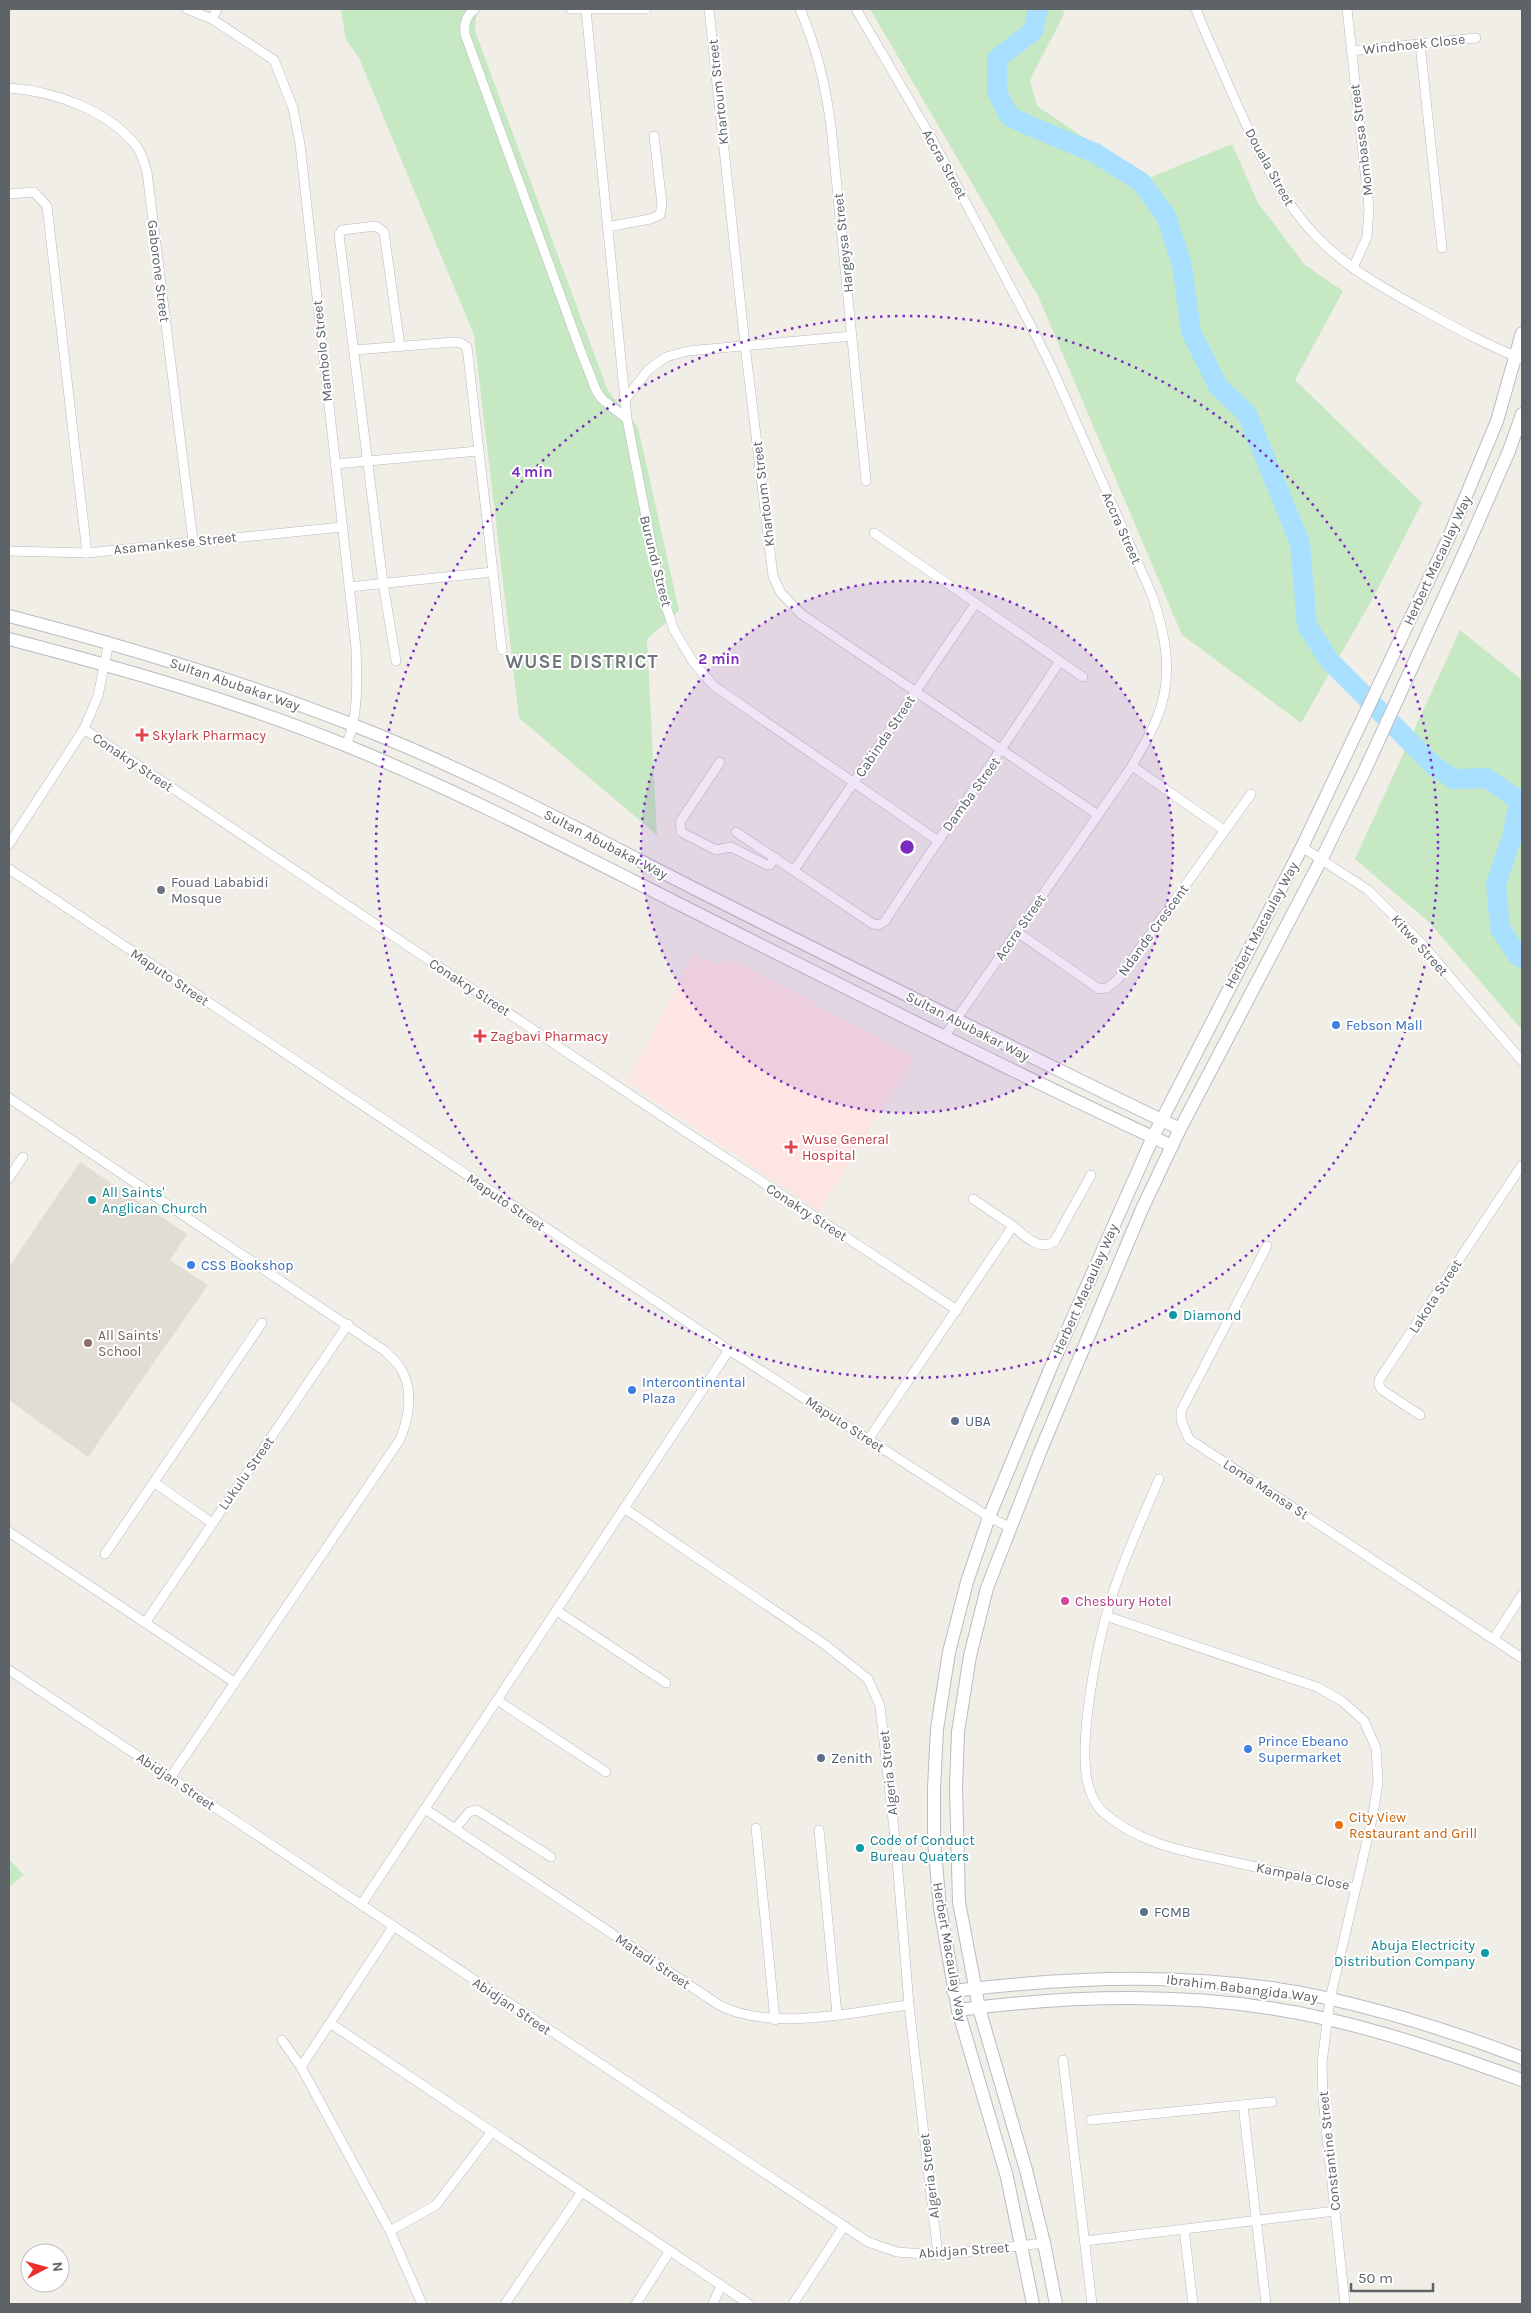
<svg xmlns="http://www.w3.org/2000/svg" width="1531" height="2313" font-family="Karla,sans-serif">
<rect width="100%" height="100%" fill="#f1eee7"/>
<!-- education -->
<polygon fill="#e1ddd5" points="80,1162 187,1234 170,1260 208,1285 88,1457 9,1400 9,1267"/>
<!-- medical -->
<polygon fill="#fde5e4" points="694,954 716,964 735,961 915,1057 819,1211 626,1082"/>
<!-- green -->
<g fill="#c6e9c3">
<polygon points="341,9 477,9 475,31 608,391 638,427 679,611 647,639 657,835 519,718 474,335 359,58 346,40"/>
<polygon points="870,9 1063,9 1064,14 1030,80 1037,106 1146,179 1232,144 1258,203 1305,265 1343,291 1295,380 1422,503 1373,598 1301,723 1182,635 1038,296"/>
<polygon points="1460,630 1522,680 1522,1030 1429,922 1355,859"/>
<polygon points="9,1859 24,1875 9,1887"/>
</g>
<g fill="none" stroke-linecap="round" stroke-linejoin="round">
<!-- river -->
<polyline stroke="#a9e0ff" stroke-width="20" points="1038,9 1033,31 997,59 997,92 1009,116 1032,127 1095,153 1141,182 1166,216 1182,265 1191,332 1218,386 1247,414 1300,543 1307,626 1329,660 1434,766 1454,779 1486,778 1519,800 1512,837 1496,884 1500,928 1518,956 1522,958"/>
<defs>
<g id="minor">
<path d="M 187,9 L 212,19 L 274,60 L 293,108 L 300,144 L 356,648 C 357,682 359,714 346,746"/>
<path d="M 475,9 C 466,16 464,23 465,34 L 580,349 L 596,390 L 602,399 L 627,419"/>
<polyline points="571,9 646,9"/>
<polyline points="709,9 745,345 773,576 781,593 801,614 1098,815"/>
<path d="M 800,9 C 817,49 825,83 831,126 L 866,481"/>
<path d="M 856,9 L 932,139 L 1030,324 L 1052,368 L 1152,595 C 1166,636 1174,676 1157,718 C 1151,735 1140,750 1132,766 L 944,1037"/>
<path d="M 1196,9 C 1204,31 1215,53 1224,75 C 1249,131 1274,194 1318,238 C 1347,268 1385,289 1421,309 C 1454,327 1487,345 1522,359"/>
<polyline points="1347,9 1369,208 1367,237 1353,268"/>
<polyline points="586,10 625,400"/>
<polyline points="212,19 217,9"/>
<polyline points="1420,44 1442,248"/>
<polyline points="1351,51 1476,38"/>
<path d="M 9,88 C 53,91 109,110 137,147 C 142,153 144,164 147,172 L 193,541"/>
<polyline points="9,194 34,192 47,206 87,553"/>
<polyline points="607,227 650,219 660,215 662,204 654,136"/>
<polyline points="852,336 688,351 666,357 648,370 625,400 627,419 660,589 674,630 693,662 714,686 937,840"/>
<polyline points="354,350 455,342 461,343 467,347 502,650"/>
<polyline points="335,464 478,451"/>
<polyline points="874,533 1083,677"/>
<polyline points="9,551 87,553 342,527"/>
<polyline points="349,587 493,572"/>
<polyline points="396,661 383,583 339,235 342,230 376,226 384,232 400,346"/>
<polyline points="84,729 680,1128 957,1310"/>
<polyline points="720,762 680,822 681,832 716,850 731,847 767,865 770,865 775,857"/>
<polyline points="1132,766 1224,830"/>
<path d="M 736,832 L 873,924 L 879,925 L 885,921 C 942,833 1003,749 1060,661"/>
<polyline points="9,844 84,729 98,696 109,642"/>
<polyline points="1302,847 1368,890 1421,943 1522,1061"/>
<polyline points="9,869 729,1350 989,1517 1009,1527"/>
<polyline points="794,870 976,603"/>
<polyline points="1017,932 1099,989 1107,988 1118,979 1251,794"/>
<path d="M 9,1098 L 385,1351 C 390,1356 397,1362 401,1369 C 414,1390 409,1420 399,1441 L 170,1778"/>
<polyline points="9,1178 23,1157"/>
<path d="M 1013,1226 C 1025,1236 1038,1251 1054,1242 L 1091,1175"/>
<polyline points="1267,1246 1181,1411 1181,1420 1189,1439 1522,1658"/>
<polyline points="1420,1415 1382,1390 1379,1385 1379,1380 1522,1165"/>
<polyline points="868,1440 1013,1226 973,1199"/>
<path d="M 1159,1479 C 1140,1524 1119,1569 1106,1616 C 1095,1656 1081,1733 1086,1773 C 1087,1786 1094,1805 1104,1813 C 1141,1845 1188,1852 1233,1862 C 1274,1871 1315,1880 1355,1888"/>
<polyline points="155,1483 212,1523"/>
<polyline points="624,1508 824,1644 868,1679 880,1706 896,1847 909,2005 938,2255"/>
<polyline points="9,1532 234,1682"/>
<polyline points="105,1554 262,1323"/>
<polyline points="557,1611 666,1683"/>
<polyline points="1106,1616 1317,1687 1342,1701 1364,1721 1376,1748 1378,1782 1373,1815 1330,1999 1322,2063 1323,2099 1345,2304"/>
<polyline points="145,1623 348,1324"/>
<polyline points="1494,1638 1522,1595"/>
<polyline points="9,1670 868,2242 897,2252 938,2255 1044,2243"/>
<polyline points="497,1700 606,1772"/>
<path d="M 425,1809 L 719,2005 C 771,2032 852,2012 909,2005"/>
<polyline points="756,1828 775,2020"/>
<polyline points="455,1829 469,1812 477,1810 551,1857"/>
<polyline points="819,1830 837,2014"/>
<polyline points="361,1905 729,1350"/>
<polyline points="330,2023 749,2304"/>
<polyline points="282,2040 301,2067 390,2231 422,2304"/>
<polyline points="1063,2060 1092,2304"/>
<polyline points="301,2067 393,1927"/>
<polyline points="1243,2105 1266,2304"/>
<polyline points="1091,2120 1272,2102"/>
<polyline points="1184,2229 1193,2304"/>
<polyline points="390,2231 436,2205 491,2133"/>
<polyline points="1085,2241 1335,2211"/>
<polyline points="505,2304 581,2193"/>
<polyline points="636,2304 669,2252"/>
<polyline points="713,2304 721,2286"/>
<polyline points="793,2304 844,2226"/>
</g>
<g id="secondary">
<path d="M 9,616 C 125,646 240,681 353,725 C 472,771 587,834 701,892 C 860,972 1020,1052 1180,1129"/>
<path d="M 9,639 C 124,669 240,702 350,747 C 462,793 570,849 679,904 C 842,986 1006,1069 1172,1146"/>
<path d="M 953,1991 C 1077,1976 1208,1971 1331,1999 C 1396,2014 1460,2034 1522,2058"/>
<path d="M 958,2010 C 1080,1994 1206,1991 1327,2019 C 1394,2034 1458,2057 1522,2080"/>
<polyline points="1033,2304 1007,2177 958,2010 940,1908 934,1841 934,1788 937,1729 949,1652 967,1582 989,1517 1051,1367 1153,1137 1302,847 1449,537 1497,421 1522,333"/>
<polyline points="1056,2304 1044,2243 1026,2170 979,2008 959,1902 956,1787 958,1732 970,1656 987,1588 1040,1452 1142,1209 1180,1129 1322,858 1365,770 1467,547 1509,451 1522,414"/>
</g>
</defs>
<!-- minor casing -->
<use href="#minor" stroke="#b7babe" stroke-width="10"/>
<!-- secondary casing -->
<use href="#secondary" stroke="#b8bcc1" stroke-width="14"/>
<!-- minor -->
<use href="#minor" stroke="#fff" stroke-width="9"/>
<!-- secondary -->
<use href="#secondary" stroke="#fff" stroke-width="12"/>
</g>
<!-- distance rings -->
<circle cx="907" cy="847" r="266" fill="#7b2cbf" fill-opacity=".12"/>
<g fill="none" stroke="#7b2cbf" stroke-width="2.5" stroke-dasharray="2.5 5">
<circle cx="907" cy="847" r="266"/>
<circle cx="907" cy="847" r="531"/>
</g>
<!-- markers -->
<g fill="#e0444e" stroke="#fff" stroke-width="2">
<path d="M139.5 727.5h5v5h5v5h-5v5h-5v-5h-5v-5h5z"/>
<path d="M477.5 1028.5h5v5h5v5h-5v5h-5v-5h-5v-5h5z"/>
<path d="M788.5 1139.5h5v5h5v5h-5v5h-5v-5h-5v-5h5z"/>
</g>
<circle fill="#6b7280" stroke="#fff" stroke-width="2" cx="161" cy="890" r="5"/>
<g fill="#3f7fe0" stroke="#fff" stroke-width="2">
<circle cx="1336" cy="1025" r="5"/>
<circle cx="191" cy="1265" r="5"/>
<circle cx="632" cy="1390" r="5"/>
<circle cx="1248" cy="1749" r="5"/>
</g>
<g fill="#0f9aa8" stroke="#fff" stroke-width="2">
<circle cx="92" cy="1200" r="5"/>
<circle cx="1173" cy="1315" r="5"/>
<circle cx="860" cy="1848" r="5"/>
<circle cx="1485" cy="1953" r="5"/>
</g>
<circle fill="#8d6e63" stroke="#fff" stroke-width="2" cx="88" cy="1343" r="5"/>
<g fill="#5c6f8a" stroke="#fff" stroke-width="2">
<circle cx="955" cy="1421" r="5"/>
<circle cx="821" cy="1758" r="5"/>
<circle cx="1144" cy="1912" r="5"/>
</g>
<circle fill="#d1479c" stroke="#fff" stroke-width="2" cx="1065" cy="1601" r="5"/>
<circle fill="#e8710a" stroke="#fff" stroke-width="2" cx="1339" cy="1825" r="5"/>
<g text-anchor="middle" stroke-width="4" stroke-linejoin="round" paint-order="stroke">
<!-- street labels -->
<g font-size="14" fill="#5e6368" stroke="#fff">
<text transform="translate(1414 44) rotate(-6)" y="5">Windhoek Close</text>
<text transform="translate(718 92) rotate(-96)" y="5">Khartoum Street</text>
<text transform="translate(1361 140) rotate(-97)" y="5">Mombassa Street</text>
<text transform="translate(945 164) rotate(61)" y="5">Accra Street</text>
<text transform="translate(1270 167) rotate(61)" y="5">Douala Street</text>
<text transform="translate(843 243) rotate(-96)" y="5">Hargeysa Street</text>
<text transform="translate(159 271) rotate(83)" y="5">Gaborone Street</text>
<text transform="translate(322 351) rotate(-96)" y="5">Mambolo Street</text>
<text transform="translate(763 494) rotate(-97)" y="5">Khartoum Street</text>
<text transform="translate(1122 528) rotate(66)" y="5">Accra Street</text>
<text transform="translate(175 543) rotate(-6)" y="5">Asamankese Street</text>
<text transform="translate(1437 560) rotate(-65)" y="5">Herbert Macaulay Way</text>
<text transform="translate(656 561) rotate(76)" y="5">Burundi Street</text>
<text transform="translate(235 684) rotate(19)" y="5">Sultan Abubakar Way</text>
<text transform="translate(885 736) rotate(-56)" y="5">Cabinda Street</text>
<text transform="translate(133 762) rotate(34)" y="5">Conakry Street</text>
<text transform="translate(971 794) rotate(-54)" y="5">Damba Street</text>
<text transform="translate(606 844) rotate(27)" y="5">Sultan Abubakar Way</text>
<text transform="translate(1261 925) rotate(-62)" y="5">Herbert Macaulay Way</text>
<text transform="translate(1020 927) rotate(-55)" y="5">Accra Street</text>
<text transform="translate(1153 930) rotate(-54)" y="5">Ndande Crescent</text>
<text transform="translate(1420 945) rotate(48)" y="5">Kitwe Street</text>
<text transform="translate(170 977) rotate(34)" y="5">Maputo Street</text>
<text transform="translate(470 987) rotate(33)" y="5">Conakry Street</text>
<text transform="translate(968 1026) rotate(27)" y="5">Sultan Abubakar Way</text>
<text transform="translate(506 1202) rotate(34)" y="5">Maputo Street</text>
<text transform="translate(807 1212) rotate(33)" y="5">Conakry Street</text>
<text transform="translate(1085 1289) rotate(-66)" y="5">Herbert Macaulay Way</text>
<text transform="translate(1435 1296) rotate(-57)" y="5">Lakota Street</text>
<text transform="translate(845 1424) rotate(33)" y="5">Maputo Street</text>
<text transform="translate(246 1473) rotate(-55)" y="5">Lukulu Street</text>
<text transform="translate(1266 1489) rotate(33)" y="5">Loma Mansa St</text>
<text transform="translate(888 1773) rotate(-96)" y="5">Algeria Street</text>
<text transform="translate(176 1781) rotate(34)" y="5">Abidjan Street</text>
<text transform="translate(1303 1876) rotate(11)" y="5">Kampala Close</text>
<text transform="translate(950 1952) rotate(80)" y="5">Herbert Macaulay Way</text>
<text transform="translate(653 1961) rotate(34)" y="5">Matadi Street</text>
<text transform="translate(1242 1988) rotate(7)" y="5">Ibrahim Babangida Way</text>
<text transform="translate(512 2006) rotate(34)" y="5">Abidjan Street</text>
<text transform="translate(1329 2151) rotate(-96)" y="5">Constantine Street</text>
<text transform="translate(929 2176) rotate(-97)" y="5">Algeria Street</text>
<text transform="translate(964 2250) rotate(-4)" y="5">Abidjan Street</text>
</g>
<!-- health labels -->
<g font-size="14" fill="#be3a42" stroke="#fff" text-anchor="start">
<text x="152" y="740">Skylark Pharmacy</text>
<text x="490" y="1041">Zagbavi Pharmacy</text>
<text x="802" y="1144">Wuse General<tspan x="802" dy="16">Hospital</tspan></text>
</g>
<!-- worship labels -->
<g font-size="14" fill="#5b616d" stroke="#fff" text-anchor="start">
<text x="171" y="887">Fouad Lababidi<tspan x="171" dy="16">Mosque</tspan></text>
</g>
<!-- shop labels -->
<g font-size="14" fill="#366cbe" stroke="#fff" text-anchor="start">
<text x="1346" y="1030">Febson Mall</text>
<text x="201" y="1270">CSS Bookshop</text>
<text x="642" y="1387">Intercontinental<tspan x="642" dy="16">Plaza</tspan></text>
<text x="1258" y="1746">Prince Ebeano<tspan x="1258" dy="16">Supermarket</tspan></text>
</g>
<!-- culture labels -->
<g font-size="14" fill="#0d838f" stroke="#fff" text-anchor="start">
<text x="102" y="1197">All Saints'<tspan x="102" dy="16">Anglican Church</tspan></text>
<text x="1183" y="1320">Diamond</text>
<text x="870" y="1845">Code of Conduct<tspan x="870" dy="16">Bureau Quaters</tspan></text>
<text x="1475" y="1950" text-anchor="end">Abuja Electricity<tspan x="1475" dy="16">Distribution Company</tspan></text>
</g>
<!-- education labels -->
<g font-size="14" fill="#785e54" stroke="#fff" text-anchor="start">
<text x="98" y="1340">All Saints'<tspan x="98" dy="16">School</tspan></text>
</g>
<!-- service labels -->
<g font-size="14" fill="#4e5e75" stroke="#fff" text-anchor="start">
<text x="965" y="1426">UBA</text>
<text x="831" y="1763">Zenith</text>
<text x="1154" y="1917">FCMB</text>
</g>
<!-- hotel labels -->
<g font-size="14" fill="#b23c85" stroke="#fff" text-anchor="start">
<text x="1075" y="1606">Chesbury Hotel</text>
</g>
<!-- food labels -->
<g font-size="14" fill="#c56008" stroke="#fff" text-anchor="start">
<text x="1349" y="1822">City View<tspan x="1349" dy="16">Restaurant and Grill</tspan></text>
</g>
<!-- district labels -->
<g font-size="19" font-weight="bold" letter-spacing="1" fill="#6f757a" stroke="#fff">
<text x="582" y="668">WUSE DISTRICT</text>
</g>
</g>
<circle cx="907" cy="847" r="8" fill="#7b2cbf" stroke="#fff" stroke-width="2.5"/>
<g font-size="15" text-anchor="middle" font-weight="bold" fill="#7b2cbf" stroke="#fff" stroke-width="4" stroke-linejoin="round" paint-order="stroke">
<text x="532" y="477">4 min</text>
<text x="719" y="664">2 min</text>
</g>
<!-- border -->
<rect width="1531" height="2313" fill="none" stroke="#5e6368" stroke-width="20"/>
<!-- north arrow -->
<g transform="translate(45 2268) rotate(84)"><circle r="24" fill="#ffffff" stroke="#bfc1c3"/>
<path d="M0-4L9 19L0 12L-9 19Z" fill="#ef2f2e"/>
<text y="-8" font-size="14" font-weight="bold" text-anchor="middle" fill="#5e6368">N</text>
</g>
<!-- scale -->
<path d="M1351 2283v8h82v-8" fill="none" stroke="#5e6368" stroke-width="2.5"/>
<text x="1358" y="2283" font-size="15" fill="#5e6368" stroke="#ffffff" stroke-width="4" paint-order="stroke">50 m</text>
</svg>
